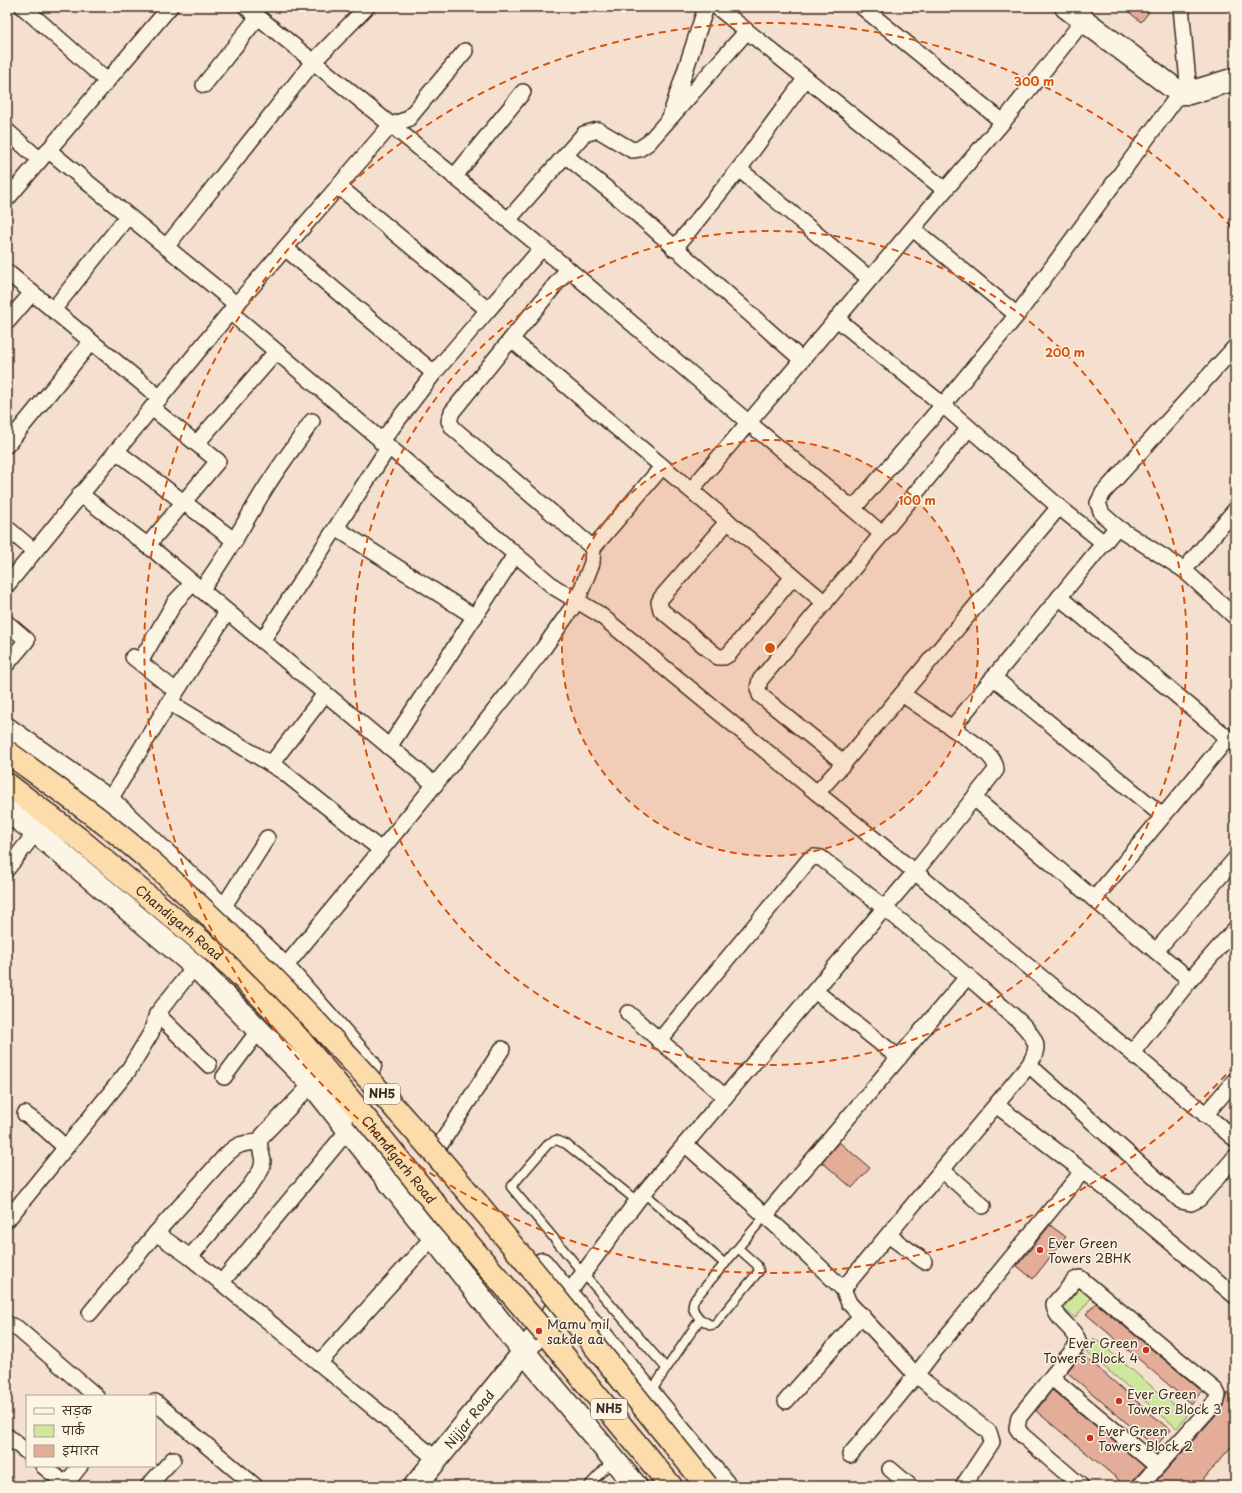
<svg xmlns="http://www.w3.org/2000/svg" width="1242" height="1493" font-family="'Playpen Sans','Playpen Sans Deva',sans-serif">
<rect width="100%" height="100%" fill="#f5dfce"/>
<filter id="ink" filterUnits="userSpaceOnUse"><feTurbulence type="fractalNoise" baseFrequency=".025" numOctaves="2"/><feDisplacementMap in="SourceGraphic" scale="8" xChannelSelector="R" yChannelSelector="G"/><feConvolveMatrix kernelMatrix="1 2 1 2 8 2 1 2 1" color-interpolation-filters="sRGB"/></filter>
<g filter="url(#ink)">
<!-- green -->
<g fill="#cee79d" stroke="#84885e">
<polygon points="1083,1284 1095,1293 1075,1318 1063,1308"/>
<polygon points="1094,1338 1187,1416 1177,1428 1084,1350"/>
</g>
<!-- building -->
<g fill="#e4ad9a" stroke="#3b2a1e">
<polygon points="1123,7 1153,7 1141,22"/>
<polygon points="839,1142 870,1168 852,1188 822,1162"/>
<polygon points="1050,1225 1066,1237 1033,1279 1017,1266"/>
<polygon points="1096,1303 1202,1391 1191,1404 1086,1314"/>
<polygon points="1082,1354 1170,1430 1155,1447 1067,1372"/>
<polygon points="1052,1390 1145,1467 1133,1480 1131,1486 1126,1486 1036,1411"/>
<polygon points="1228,1393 1235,1399 1235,1442 1198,1486 1152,1486 1224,1406"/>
</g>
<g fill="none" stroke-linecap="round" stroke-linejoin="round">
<defs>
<g id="lane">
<polyline points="644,1193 725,1264"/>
<polyline points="637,1201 566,1144 556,1140 549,1143 511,1187 583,1273 666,1368"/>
<polyline points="700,1319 711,1325 715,1324 759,1271 757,1265 739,1249"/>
<path d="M 650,1393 L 700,1319 C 694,1312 691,1308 694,1300 L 765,1216"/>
<polyline points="588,1486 613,1460"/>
</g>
<g id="street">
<polyline points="23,7 107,81"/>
<polyline points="246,7 568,269 749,423 853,509"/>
<polyline points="717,7 945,190 1003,122 1083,21"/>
<polyline points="862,7 1003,122"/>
<polyline points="1181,7 1189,93"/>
<polyline points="465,51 408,119 391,125 230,312 554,587 599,614 817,793"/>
<polyline points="204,85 258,17"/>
<polyline points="671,114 706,7"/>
<polyline points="7,131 40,160"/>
<polyline points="48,150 237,305"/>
<polyline points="566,156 621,200 802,360"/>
<polyline points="739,169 870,279"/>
<polyline points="454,177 523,92"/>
<polyline points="338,186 488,310 434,373"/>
<polyline points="7,199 170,7"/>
<polyline points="508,220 584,134 598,130 632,150 639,149 648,143 747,31"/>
<polyline points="913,229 1017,315"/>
<polyline points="166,247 313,62 367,7"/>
<polyline points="285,248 434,373 381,442"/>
<polyline points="674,249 739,169 806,78"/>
<polyline points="568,269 452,412 449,421 453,428 593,548 662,467"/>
<polyline points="7,272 160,398"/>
<polyline points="53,310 128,216"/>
<polyline points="488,310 542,248"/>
<polyline points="837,319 943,405 1059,507 1104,543"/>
<polyline points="7,322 32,293"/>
<polyline points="512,340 825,603"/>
<polyline points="197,443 276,352"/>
<polyline points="7,445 91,342"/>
<polyline points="116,451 235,541"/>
<polyline points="691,490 802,360 945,190"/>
<polyline points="80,494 156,552 435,785"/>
<path d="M 1235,510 L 1184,570 L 1117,527 L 952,728 C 964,737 997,754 996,770 L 915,872 L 1235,1139"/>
<polyline points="728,521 661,598 659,602 661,610 718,657 724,657 729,654 793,577"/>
<polyline points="1117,527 1102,514 1098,503 1103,493 1235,347"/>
<polyline points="7,528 34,551"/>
<polyline points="336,528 475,617"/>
<polyline points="882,534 969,428"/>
<polyline points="147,546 218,461 152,408"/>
<polyline points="1184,570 1235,617"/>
<polyline points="7,585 230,312"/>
<path d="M 201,590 C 225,559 243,525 263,492 C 278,467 296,445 312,421"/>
<polyline points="1059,597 1235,744"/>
<polyline points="7,623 27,640 7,664"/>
<polyline points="262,641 388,448"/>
<polyline points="133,657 176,691"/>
<polyline points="140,662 175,602 193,583"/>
<polyline points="993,677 1163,816"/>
<polyline points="902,694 952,728"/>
<polyline points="169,702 282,771 381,850"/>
<polyline points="389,747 515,555"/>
<polyline points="844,763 1059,507"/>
<polyline points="271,764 325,694"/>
<polyline points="974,798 1190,980"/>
<polyline points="109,801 164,711 227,612"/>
<polyline points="7,869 36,832"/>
<polyline points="1094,899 1228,738"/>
<polyline points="222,909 267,838"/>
<polyline points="1156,951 1235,859"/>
<polyline points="284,968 469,743 543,649 577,601 592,563 593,548"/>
<polyline points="815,991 899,1058"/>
<polyline points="628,1013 725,1097"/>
<polyline points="157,1014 209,1065"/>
<path d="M 659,1041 L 809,860 L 814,857 L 821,858 C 879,903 936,948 991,997 C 1005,1010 1027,1024 1035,1042 C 1038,1050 1033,1058 1029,1065 L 843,1289 L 790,1238 L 685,1144"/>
<polyline points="1132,1053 1190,980 1235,929"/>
<polyline points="1029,1065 1181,1201 1191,1203 1199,1199 1235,1157"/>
<polyline points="224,1077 259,1030"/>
<polyline points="996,1105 1113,1194 1235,1296"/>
<polyline points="25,1114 43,1127 65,1147"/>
<polyline points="1205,1115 1235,1080"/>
<polyline points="440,1145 502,1049"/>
<polyline points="942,1170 983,1206"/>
<polyline points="765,1216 968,976"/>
<polyline points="7,1220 128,1071 151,1033 157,1014 195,966"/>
<polyline points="156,1233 190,1257 436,1459"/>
<polyline points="888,1235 924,1261"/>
<polyline points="190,1257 250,1186 261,1170 263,1161 259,1142 263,1135 312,1084"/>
<polyline points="221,1283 349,1129"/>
<polyline points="843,1289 849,1303 916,1375 989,1432 992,1442 963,1486"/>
<polyline points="567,1295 637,1201 915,872 817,793 844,763 760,695 758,688 760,680 882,534 853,509 943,405 1017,315 1180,93"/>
<path d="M 90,1313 L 156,1233 L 225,1156 C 237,1144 242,1143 259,1142"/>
<polyline points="7,1324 17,1328 96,1396"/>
<polyline points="319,1363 433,1237"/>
<polyline points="1052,1378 1157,1466"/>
<polyline points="786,1401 862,1315"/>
<polyline points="155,1402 255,1486"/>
<polyline points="7,1436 27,1452"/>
<polyline points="850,1455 916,1375 932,1354 1082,1172"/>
<polyline points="43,1466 58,1478"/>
<polyline points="890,1469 910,1486"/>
<polyline points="64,1486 80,1466"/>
<polyline points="148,1486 173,1459"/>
<path d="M 1081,1486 L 1022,1435 L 1017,1428 L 1019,1417 L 1079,1343 C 1075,1327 1055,1321 1054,1304 L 1075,1280 L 1080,1278 L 1216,1391 L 1218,1395 L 1217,1400 L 1140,1486"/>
</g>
<g id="secondary">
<polyline points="1066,7 1180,93 1189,93 1235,79"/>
<polyline points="7,729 109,801 284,968 370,1066"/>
<polyline points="7,811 36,832 195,966 312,1084 524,1352 636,1486"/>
<polyline points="542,1264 725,1486"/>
<path id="s1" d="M 415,1486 L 524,1352 L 567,1295"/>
</g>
<g id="highway">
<path id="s2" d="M 7,784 L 78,838 L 231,966 L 279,1015 L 361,1113"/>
<polyline points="545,1333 671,1486"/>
</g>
</defs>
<!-- lane casing -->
<use href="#lane" stroke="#3b2a1e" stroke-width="11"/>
<!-- street casing -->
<use href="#street" stroke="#3b2a1e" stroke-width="18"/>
<!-- secondary casing -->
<use href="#secondary" stroke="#3b2a1e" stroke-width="25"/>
<!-- highway casing -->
<use href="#highway" stroke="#3b2a1e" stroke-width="25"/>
<!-- lane -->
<use href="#lane" stroke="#fcf5e5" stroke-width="8"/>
<!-- street -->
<use href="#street" stroke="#fcf5e5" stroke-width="15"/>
<!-- secondary -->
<use href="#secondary" stroke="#fcf5e5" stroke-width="22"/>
<!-- highway -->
<use href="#highway" stroke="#fddcac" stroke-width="22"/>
<defs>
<g id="highway-bridge">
<path d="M 7,752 C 58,789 110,825 157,867 C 363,1051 535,1272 707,1486"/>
<path id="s3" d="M 361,1113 L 447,1219 L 545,1333"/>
</g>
</defs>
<!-- highway-bridge casing -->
<use href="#highway-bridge" stroke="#3b2a1e" stroke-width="25" stroke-linecap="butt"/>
<!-- highway-bridge -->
<use href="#highway-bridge" stroke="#fddcac" stroke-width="22"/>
</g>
</g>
<!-- distance rings -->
<circle cx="770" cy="648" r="208" fill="#d7540e" fill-opacity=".12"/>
<g fill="none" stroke="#d7540e" stroke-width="2" stroke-dasharray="7 5">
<circle cx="770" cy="648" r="208"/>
<circle cx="770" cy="648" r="417"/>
<path d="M1234 1066A625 625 0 1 1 1234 230"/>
</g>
<!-- markers -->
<g fill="#c8321e" stroke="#fcf5e5" stroke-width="1.5">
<circle cx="1040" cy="1250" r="4"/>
<circle cx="539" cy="1331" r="4"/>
<circle cx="1146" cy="1350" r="4"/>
<circle cx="1119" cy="1401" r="4"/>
<circle cx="1090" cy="1438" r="4"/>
</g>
<g text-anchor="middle" stroke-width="3" stroke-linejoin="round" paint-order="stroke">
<!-- shield labels -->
<g fill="#fcf5e5" stroke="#75675a" stroke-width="1">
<rect x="364" y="1084" width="36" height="20" rx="3"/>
<rect x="591" y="1399" width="36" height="20" rx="3"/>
</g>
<g font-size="12" font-weight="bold" fill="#3b2a1e">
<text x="382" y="1098">NH5</text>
<text x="609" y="1413">NH5</text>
</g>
<!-- street labels -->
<g font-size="13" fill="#3b2a1e" stroke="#fcf5e5">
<text dy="5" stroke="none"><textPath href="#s2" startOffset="221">Chandigarh Road</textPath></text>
<text dy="5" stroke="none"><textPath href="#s3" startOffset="60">Chandigarh Road</textPath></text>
<text dy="5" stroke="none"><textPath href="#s1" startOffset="86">Nijjar Road</textPath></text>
</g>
<!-- poi labels -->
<g font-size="13" fill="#3b2a1e" stroke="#fcf5e5" text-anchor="start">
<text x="1048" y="1248">Ever Green<tspan x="1048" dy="15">Towers 2BHK</tspan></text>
<text x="547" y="1329">Mamu mil<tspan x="547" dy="15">sakde aa</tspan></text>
<text x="1138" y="1348" text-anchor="end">Ever Green<tspan x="1138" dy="15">Towers Block 4</tspan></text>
<text x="1127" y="1399">Ever Green<tspan x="1127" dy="15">Towers Block 3</tspan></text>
<text x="1098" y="1436">Ever Green<tspan x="1098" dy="15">Towers Block 2</tspan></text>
</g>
</g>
<circle cx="770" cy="648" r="6" fill="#d7540e" stroke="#fcf5e5" stroke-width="2"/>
<g font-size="12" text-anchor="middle" font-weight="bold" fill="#d7540e" stroke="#fcf5e5" stroke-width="3" stroke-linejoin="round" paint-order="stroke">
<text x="1034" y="86">300 m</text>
<text x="1065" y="357">200 m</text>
<text x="917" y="505">100 m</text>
</g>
<!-- margin -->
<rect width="1242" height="1493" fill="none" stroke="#fcf5e5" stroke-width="24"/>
<rect x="12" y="12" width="1218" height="1469" fill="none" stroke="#3b2a1e" stroke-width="1.5" filter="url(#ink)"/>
<!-- legend -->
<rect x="26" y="1395" width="130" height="72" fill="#fcf5e5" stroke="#afa495"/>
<rect x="34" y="1408" width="20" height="6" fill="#fcf5e5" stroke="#afa495"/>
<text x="62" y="1415" font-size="12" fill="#3b2a1e">सड़क</text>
<rect x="34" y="1425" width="20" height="12" fill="#cee79d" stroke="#afa495"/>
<text x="62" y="1435" font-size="12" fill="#3b2a1e">पार्क</text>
<rect x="34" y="1445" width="20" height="12" fill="#e4ad9a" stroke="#afa495"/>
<text x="62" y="1455" font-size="12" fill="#3b2a1e">इमारत</text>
</svg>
